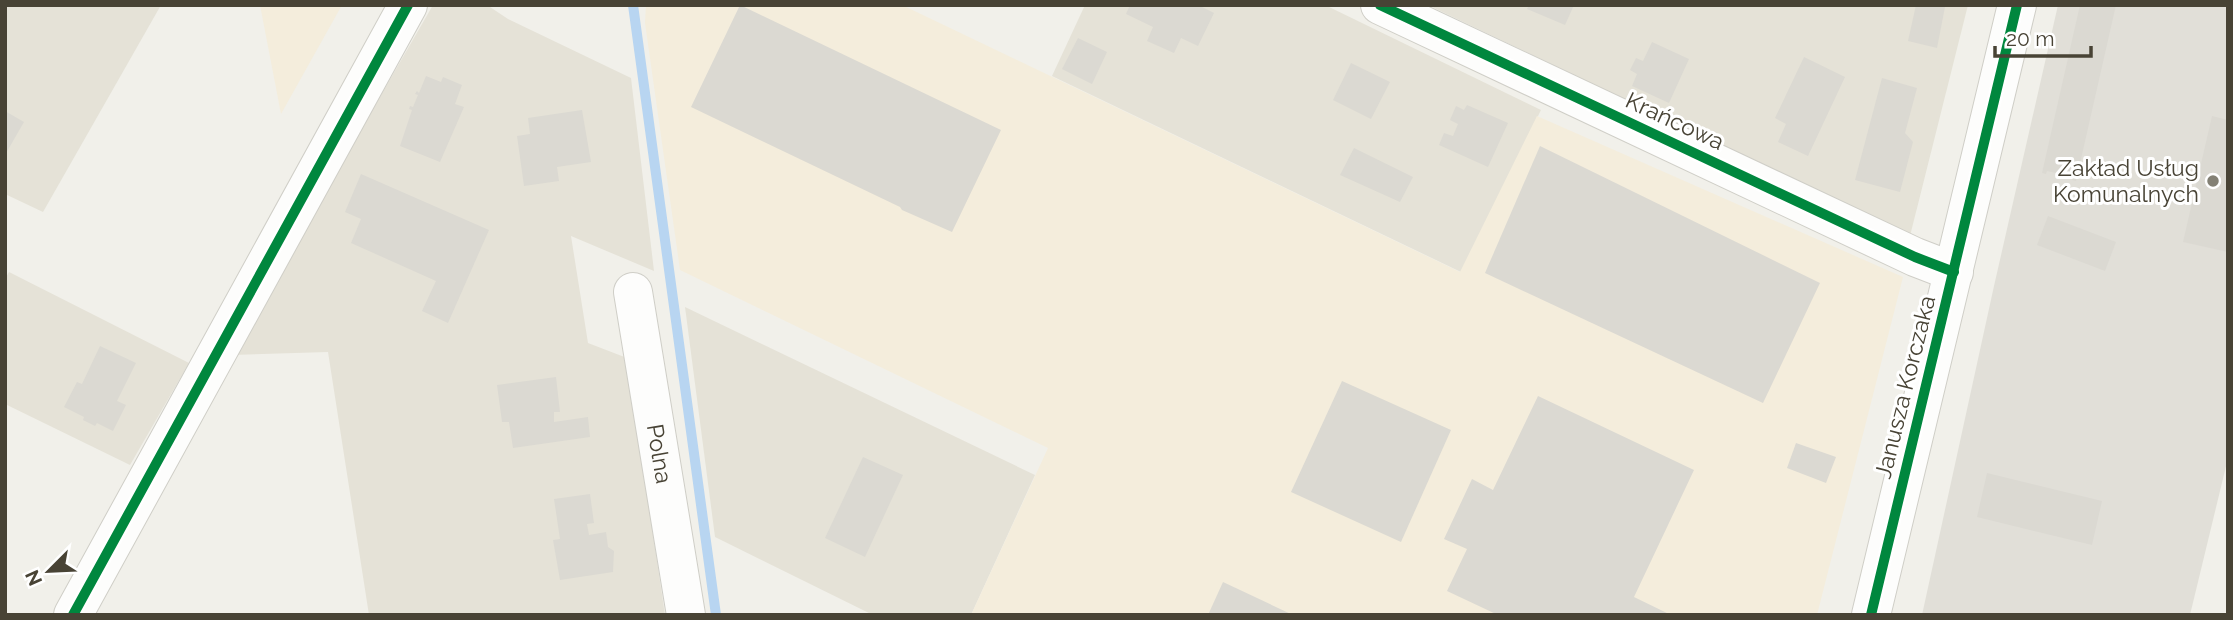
<svg xmlns="http://www.w3.org/2000/svg" width="2233" height="620" font-family="Raleway,sans-serif">
<rect width="100%" height="100%" fill="#f1f0ea"/>
<!-- residential -->
<g fill="#e5e2d7">
<polygon points="5,5 161,5 43,212 5,194"/>
<polygon points="433,5 487,5 508,19 631,78 654,271 571,236 588,343 627,358 665,615 369,615 328,352 231,355"/>
<polygon points="1085,5 1325,5 1541,110 1461,272 1052,76"/>
<polygon points="1428,5 1968,5 1910,236"/>
<polygon points="9,272 189,363 130,465 5,404 5,279"/>
<polygon points="685,307 1035,475 971,615 873,615 715,537"/>
</g>
<!-- commercial -->
<g fill="#f4eddc">
<polygon points="260,5 342,5 281,114"/>
<polygon points="646,5 902,5 1460,272 1537,116 1903,277 1817,615 971,615 1048,448 680,270 645,23"/>
</g>
<!-- industrial -->
<polygon fill="#e1dfd8" points="2058,5 2228,5 2228,458 2190,615 1922,615 1994,286"/>
<g fill="none" stroke-linecap="round" stroke-linejoin="round">
<!-- stream -->
<polyline stroke="#b8d5f1" stroke-width="10" points="633,5 716,615"/>
</g>
<!-- building -->
<g fill="#dbd9d2">
<polygon points="740,5 1001,130 952,232 902,210 900,207 691,107"/>
<polygon points="1130,5 1198,5 1214,13 1198,46 1181,38 1174,53 1147,41 1153,27 1126,14"/>
<polygon points="1529,5 1574,5 1565,25 1527,9"/>
<polygon points="1916,5 1945,7 1937,48 1908,41"/>
<polygon points="2080,5 2116,5 2076,181 2072,180 2073,177 2047,171 2046,174 2042,173"/>
<polygon points="1078,38 1107,52 1092,84 1062,69"/>
<polygon points="1652,42 1689,59 1669,103 1632,86 1637,74 1630,70 1636,58 1643,61"/>
<polygon points="1804,57 1845,77 1808,156 1778,142 1786,124 1775,118"/>
<polygon points="1351,63 1390,82 1371,119 1333,100"/>
<polygon points="426,76 441,82 443,77 462,85 455,104 464,107 440,162 400,146 412,110 409,109 410,106 413,107 418,95 415,94 417,91 419,93"/>
<polygon points="1882,78 1917,88 1905,133 1913,142 1900,192 1855,180"/>
<polygon points="1467,105 1508,123 1488,167 1439,145 1444,133 1453,136 1458,124 1450,120 1456,106 1464,110"/>
<polygon points="582,110 591,162 557,167 559,181 524,186 517,136 530,134 528,118"/>
<polygon points="5,111 24,122 5,155"/>
<polygon points="2212,116 2228,120 2228,252 2183,242"/>
<polygon points="1540,146 1820,283 1763,403 1485,273"/>
<polygon points="1354,148 1413,177 1400,202 1340,175"/>
<polygon points="361,174 489,230 448,323 422,311 436,281 351,243 361,219 345,212"/>
<polygon points="2048,216 2116,242 2105,271 2037,245"/>
<polygon points="100,346 136,363 117,401 126,405 113,431 97,423 95,426 83,420 84,417 64,407 77,382 82,384"/>
<polygon points="556,377 560,412 554,412 554,422 588,417 590,437 513,448 509,422 502,422 497,385"/>
<polygon points="1342,381 1451,430 1401,542 1291,492"/>
<polygon points="1538,396 1694,470 1634,597 1671,615 1498,615 1447,591 1467,549 1444,539 1472,479 1493,490"/>
<polygon points="1796,443 1836,457 1826,483 1787,468"/>
<polygon points="863,457 903,475 865,557 825,538"/>
<polygon points="1987,473 2102,501 2092,545 1977,517"/>
<polygon points="590,494 594,523 587,524 589,535 606,532 608,547 614,551 613,572 560,580 553,540 560,539 554,499"/>
<polygon points="1223,582 1293,615 1208,615"/>
</g>
<g fill="none" stroke-linecap="round" stroke-linejoin="round">
<defs>
<g id="minor">
<polyline points="1380,5 1915,257 1954,272"/>
<path id="s1" d="M 633,292 L 686,615"/>
<polyline points="73,615 408,5"/>
<polyline points="1871,615 2017,5"/>
</g>
</defs>
<!-- minor casing -->
<use href="#minor" stroke="#cfcec7" stroke-width="40"/>
<!-- minor -->
<use href="#minor" stroke="#fdfdfc" stroke-width="38"/>
<defs>
<g id="cycleway">
<polyline points="1380,5 1915,257 1954,272"/>
<polyline points="73,615 408,5"/>
<polyline points="1871,615 2017,5"/>
</g>
</defs>
<!-- cycleway casing -->
<use href="#cycleway" stroke="#fff" stroke-width="15"/>
<!-- cycleway -->
<use href="#cycleway" stroke="#00873e" stroke-width="10"/>
</g>
<!-- markers -->
<circle fill="#838074" stroke="#fff" stroke-width="2.5" cx="2213" cy="181" r="7"/>
<g text-anchor="middle" stroke-width="6" stroke-linejoin="round" paint-order="stroke">
<!-- street labels -->
<g font-size="23" fill="#484335" stroke="#fff">
<text transform="translate(1675 121) rotate(25)" y="8">Krańcowa</text>
<text transform="translate(1905 387) rotate(-76)" y="8">Janusza Korczaka</text>
<text dy="8" stroke="none"><textPath href="#s1" startOffset="164">Polna</textPath></text>
</g>
<!-- poi labels -->
<g font-size="23" fill="#484335" stroke="#fff" text-anchor="end">
<text x="2199" y="176">Zakład Usług<tspan x="2199" dy="26">Komunalnych</tspan></text>
</g>
</g>
<!-- border -->
<rect width="2233" height="620" fill="none" stroke="#484335" stroke-width="14"/>
<!-- north arrow -->
<g transform="translate(49 571) rotate(246)" stroke="#ffffff" stroke-width="5" paint-order="stroke">
<path d="M0-5L12 26L0 18L-12 26Z" fill="#484335"/>
<text y="-10" font-size="19" font-weight="bold" text-anchor="middle" fill="#484335">N</text>
</g>
<!-- scale -->
<path d="M1995 46v10h96v-10" fill="none" stroke="#484335" stroke-width="3.5"/>
<text x="2006" y="46" font-size="21" fill="#484335" stroke="#ffffff" stroke-width="5" paint-order="stroke">20 m</text>
</svg>
